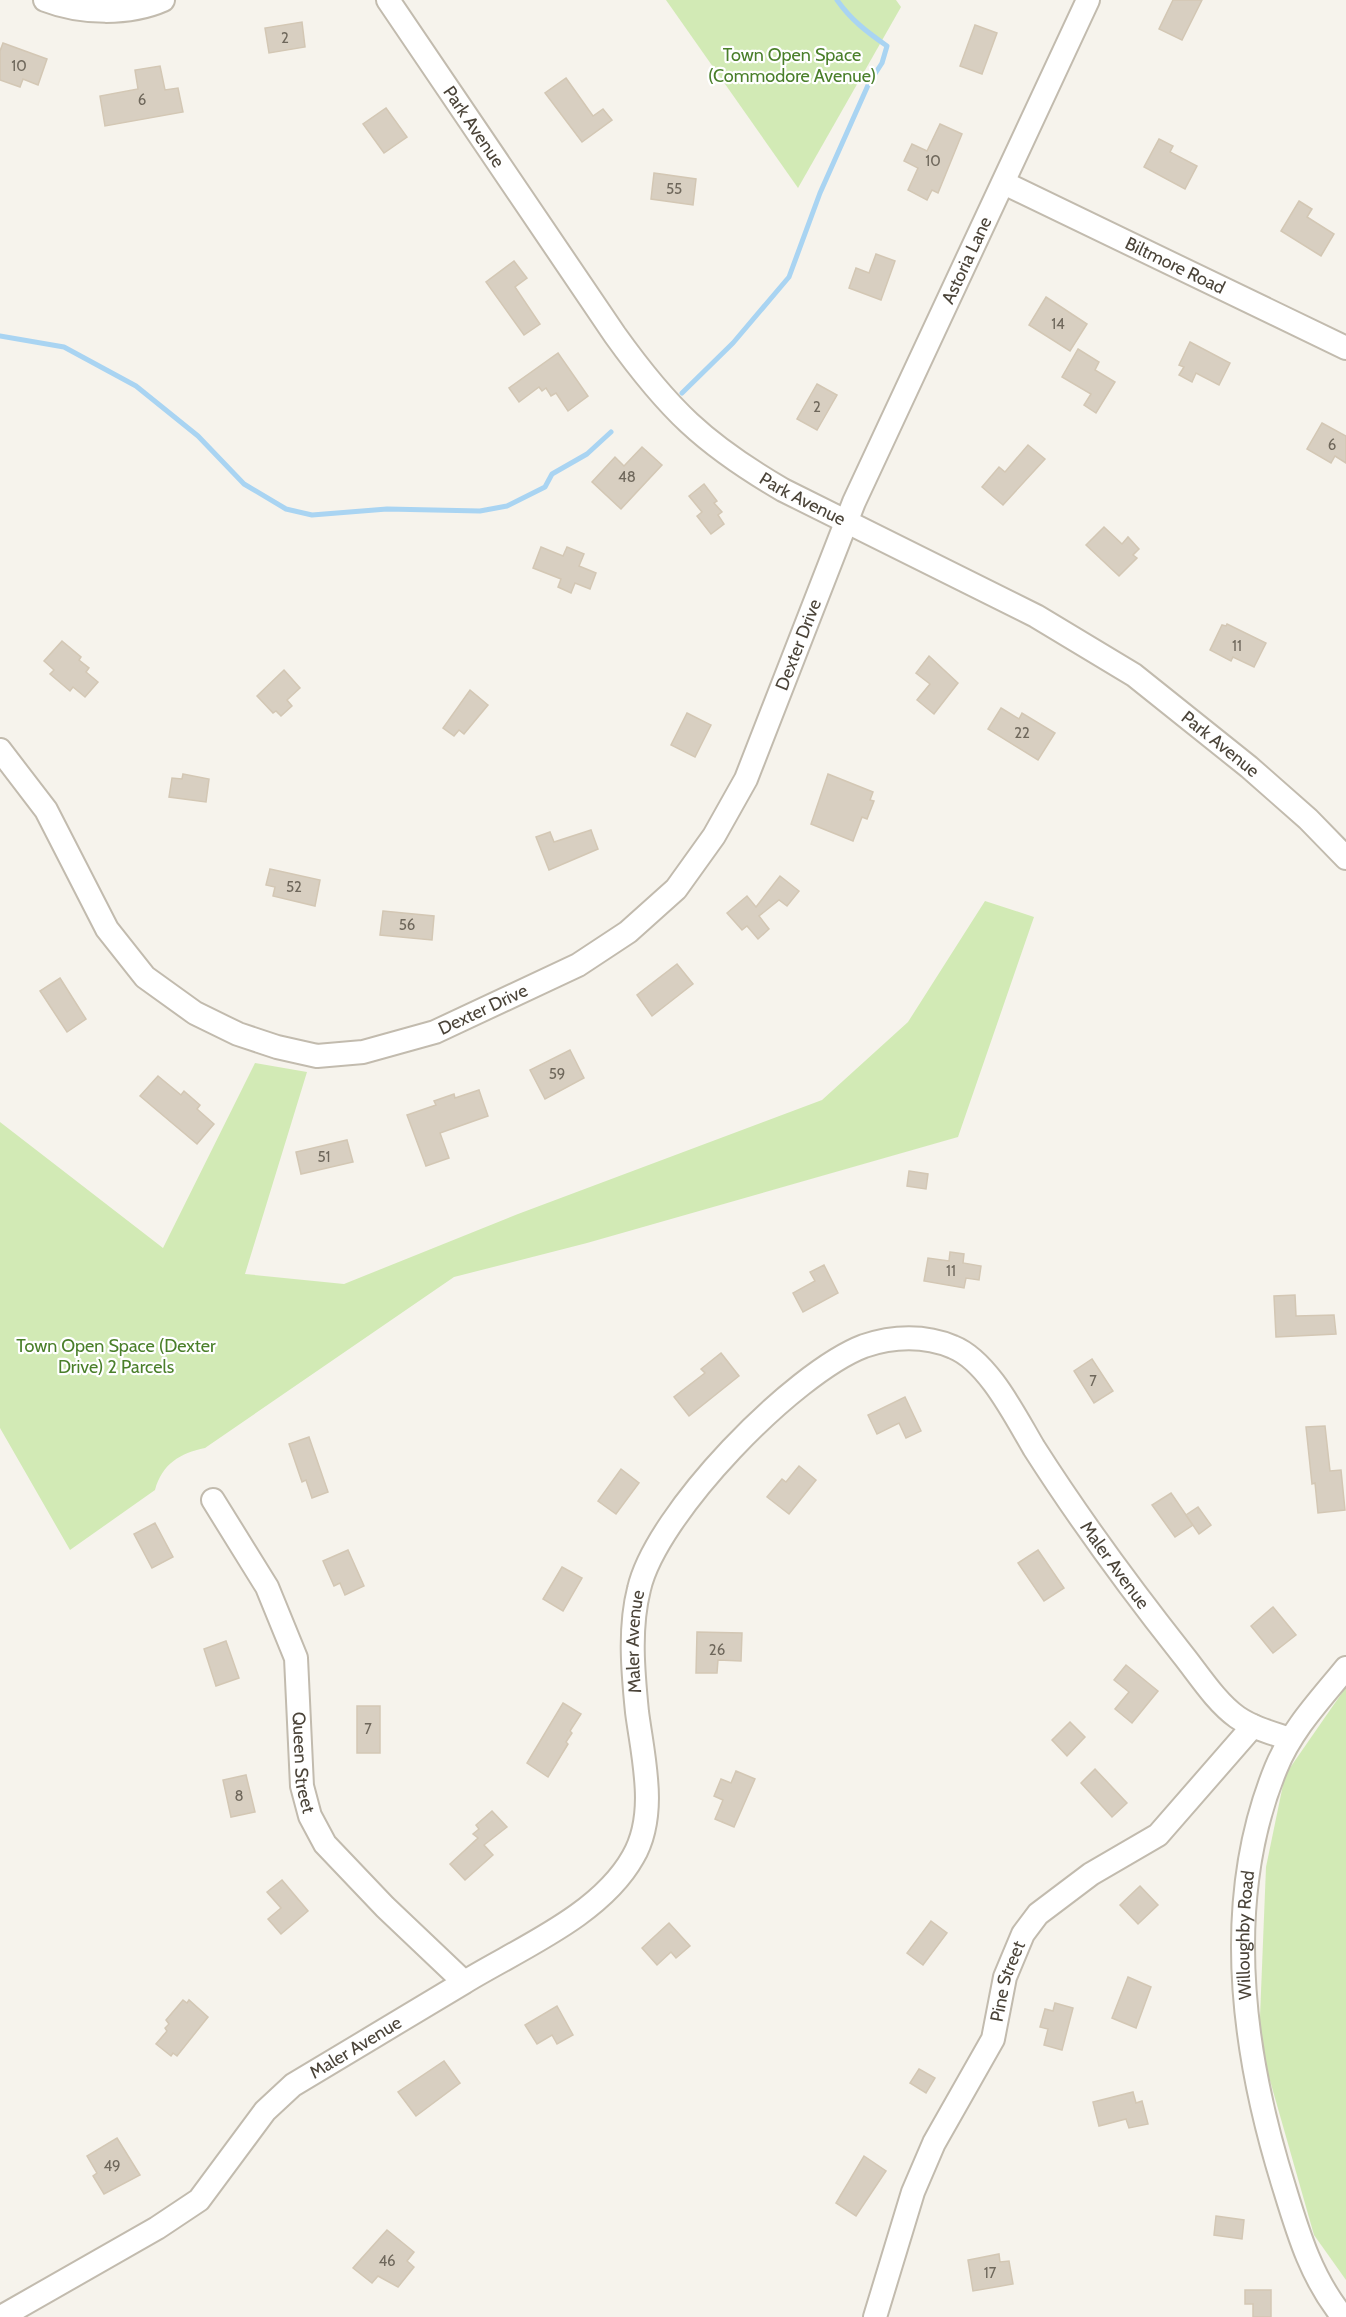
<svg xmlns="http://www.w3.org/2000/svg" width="1346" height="2317" font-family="Cabin,sans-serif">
<rect width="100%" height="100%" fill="#f6f3ec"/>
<!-- green -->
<g fill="#d2eab5">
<polygon points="666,0 896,0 901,7 798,188"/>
<path d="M 985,901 L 1034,917 L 958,1137 L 587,1243 L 454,1277 L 205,1448 C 180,1453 162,1464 155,1490 L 70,1550 L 0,1428 L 0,1122 L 163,1248 L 255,1063 L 307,1072 L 245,1274 L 344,1284 L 518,1214 L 822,1100 L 908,1022 Z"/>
<polygon points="1346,1687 1346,2280 1314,2235 1259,2042 1266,1867 1285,1775"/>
</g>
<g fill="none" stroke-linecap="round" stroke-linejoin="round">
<!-- stream -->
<g stroke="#a9d4f2" stroke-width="5">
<polyline points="0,336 64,347 136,386 198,436 244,484 286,509 312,515 387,509 480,511 507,506 545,487 552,474 587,454 611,432"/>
<path d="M 682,393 L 733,343 L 789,277 L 820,193 L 869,83 L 882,63 L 887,46 C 867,32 851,20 837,0"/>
</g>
</g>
<!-- building -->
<g fill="#d8cfc1" stroke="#d3c7b4" stroke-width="1.5">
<polygon points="1173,0 1202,0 1182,40 1159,29"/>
<polygon points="302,22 305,47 269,53 265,28"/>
<polygon points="975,25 997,33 982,74 960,66"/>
<polygon points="3,43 47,59 38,85 23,79 20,87 0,80 0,51"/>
<polygon points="160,66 165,90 178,88 183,112 105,126 100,96 138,89 135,70"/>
<polygon points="566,78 593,116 603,109 612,120 582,142 545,93"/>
<polygon points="386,108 407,137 384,153 363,124"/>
<polygon points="940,124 962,134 938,193 932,190 927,200 908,190 918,168 904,161 912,144 927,151"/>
<polygon points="1159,139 1173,146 1170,152 1197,166 1185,189 1144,167"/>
<polygon points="654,173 696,179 693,205 651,199"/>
<polygon points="1299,201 1312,209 1307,217 1334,234 1321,256 1281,231"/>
<polygon points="876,254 895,261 881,300 849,288 856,268 869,273"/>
<polygon points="514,261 527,278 515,287 540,324 524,335 486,282"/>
<polygon points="1046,297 1087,324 1070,351 1029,325"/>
<polygon points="1190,342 1230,363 1219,385 1196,373 1192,382 1179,375 1184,367 1179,365"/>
<polygon points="1078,349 1099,362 1095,370 1115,382 1096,413 1084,405 1091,394 1062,377"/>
<polygon points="558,353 588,396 568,411 556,393 551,396 546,388 542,391 539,387 519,402 509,388"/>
<polygon points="817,384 837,395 817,430 797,419"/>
<polygon points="1322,423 1346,436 1346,463 1335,456 1331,463 1307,449"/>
<polygon points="1028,445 1045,459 1003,505 982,487 999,467 1005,472"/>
<polygon points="642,447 662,465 621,509 592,482 615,457 624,466"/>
<polygon points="704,484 717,501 714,503 722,512 718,515 724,524 711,534 697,516 702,512 689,496"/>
<polygon points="1104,527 1122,544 1128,537 1139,549 1133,555 1137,558 1119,576 1086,545"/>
<polygon points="541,547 563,556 567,547 584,554 579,566 596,573 590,589 575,583 571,593 558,587 561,579 533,568"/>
<polygon points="1227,624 1266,643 1254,667 1233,657 1231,661 1210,650 1222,625 1226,626"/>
<polygon points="62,641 81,657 79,660 89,668 86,672 98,682 85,697 73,687 70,691 50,674 54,670 44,661"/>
<polygon points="929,656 958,683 934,714 917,700 930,684 916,673"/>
<polygon points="284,670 300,688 287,700 292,706 281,716 276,711 273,713 257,696"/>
<polygon points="470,690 488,705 464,734 459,730 454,736 443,728"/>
<polygon points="1001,708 1019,719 1022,713 1055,733 1038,760 988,729"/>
<polygon points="687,713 711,725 695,757 671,745"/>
<polygon points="183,774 209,779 206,802 169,797 172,778 182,779"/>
<polygon points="828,774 873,792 870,800 874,801 867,819 862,817 853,841 811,824"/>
<polygon points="591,830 598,849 549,870 536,837 550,832 554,842"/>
<polygon points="270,869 320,880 315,906 273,896 275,887 266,885"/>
<polygon points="780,876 799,891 787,906 779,900 759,916 769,929 758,939 747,926 742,930 727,913 747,896 756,907"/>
<polygon points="383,911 434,916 432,940 380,935"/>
<polygon points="677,964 693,984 652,1016 637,995"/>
<polygon points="60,978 86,1019 67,1032 40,991"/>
<polygon points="570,1050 584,1078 545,1099 530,1070"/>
<polygon points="158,1076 181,1095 184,1091 200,1105 197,1109 214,1124 197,1144 140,1096"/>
<polygon points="479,1090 488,1116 440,1133 449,1158 426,1166 407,1115 436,1105 434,1101 454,1094 455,1098"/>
<polygon points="347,1140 353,1162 301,1174 296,1152"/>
<polygon points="909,1171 928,1174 926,1189 907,1186"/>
<polygon points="950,1252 964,1254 963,1263 981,1266 979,1280 966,1278 964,1288 924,1281 928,1258 949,1261"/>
<polygon points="824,1265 838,1293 803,1312 793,1293 815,1281 810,1272"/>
<polygon points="1295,1295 1296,1316 1334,1315 1336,1334 1276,1337 1274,1296"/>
<polygon points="721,1353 739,1376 689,1416 674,1397 705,1373 701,1369"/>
<polygon points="1092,1359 1113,1391 1094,1403 1074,1371"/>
<polygon points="905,1397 921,1431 906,1438 899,1423 877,1434 868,1415"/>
<polygon points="1325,1426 1330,1471 1341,1470 1345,1510 1318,1513 1315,1483 1312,1484 1306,1427"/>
<polygon points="309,1437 328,1492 312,1498 306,1480 302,1482 289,1444"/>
<polygon points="799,1466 816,1480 789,1514 767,1497 782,1479 786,1482"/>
<polygon points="621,1469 639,1483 616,1514 598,1501"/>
<polygon points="1171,1493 1193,1525 1175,1537 1152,1505"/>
<polygon points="1198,1507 1211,1525 1199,1534 1186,1515"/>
<polygon points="155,1523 173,1557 152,1568 134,1534"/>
<polygon points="348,1550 364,1586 345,1595 340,1583 334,1586 323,1561"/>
<polygon points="1038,1550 1064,1588 1044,1601 1018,1563"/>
<polygon points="562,1567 582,1578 563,1611 543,1599"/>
<polygon points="1273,1607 1296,1635 1273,1653 1251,1626"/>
<polygon points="697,1632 742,1633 741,1661 718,1660 717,1673 696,1673"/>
<polygon points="226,1641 239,1678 216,1686 204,1649"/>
<polygon points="1126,1665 1158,1691 1132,1723 1115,1709 1129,1692 1114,1680"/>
<polygon points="563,1703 581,1714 570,1731 572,1733 566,1742 568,1744 548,1777 527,1763"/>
<rect x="357" y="1706" width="23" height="47"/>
<polygon points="1070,1722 1085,1737 1067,1756 1052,1740"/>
<polygon points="1095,1769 1127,1803 1112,1817 1081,1783"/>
<polygon points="736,1771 755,1779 734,1827 715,1819 723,1800 714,1796 721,1779 731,1783"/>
<polygon points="246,1775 255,1812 231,1817 223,1780"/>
<polygon points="492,1811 507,1827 484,1845 493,1855 465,1880 450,1864 478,1838 473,1834 479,1829 476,1825"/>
<polygon points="282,1880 308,1911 281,1934 268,1919 281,1908 267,1892"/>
<polygon points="1140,1886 1158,1905 1138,1924 1120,1905"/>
<polygon points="931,1921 947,1933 923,1965 907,1953"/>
<polygon points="669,1923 690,1946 676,1958 671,1952 657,1965 642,1948"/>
<polygon points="1128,1977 1151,1987 1136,2028 1112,2018"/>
<polygon points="183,2000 187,2003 189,2000 208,2017 177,2056 173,2053 171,2056 156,2044 167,2031 165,2028 169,2024 166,2020"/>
<polygon points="1055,2003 1073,2008 1062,2050 1044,2045 1048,2029 1040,2027 1045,2009 1053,2011"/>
<polygon points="557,2006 573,2035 557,2044 552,2035 537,2044 525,2025"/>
<polygon points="444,2061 460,2083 416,2116 398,2092"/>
<polygon points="919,2069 935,2078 926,2093 910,2083"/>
<polygon points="1133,2092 1136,2103 1142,2101 1148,2124 1129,2128 1126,2119 1099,2126 1093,2102"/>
<polygon points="117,2138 140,2175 104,2194 93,2176 97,2173 87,2156"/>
<polygon points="864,2156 886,2171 856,2216 836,2203"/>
<polygon points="1216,2216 1244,2220 1242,2239 1214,2235"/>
<polygon points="387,2230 414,2252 407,2261 414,2267 398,2287 378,2276 372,2283 353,2268"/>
<polygon points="999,2254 1000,2262 1009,2261 1013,2284 973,2291 968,2260"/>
<polygon points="1245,2290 1271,2290 1271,2317 1253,2317 1253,2304 1245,2304"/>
</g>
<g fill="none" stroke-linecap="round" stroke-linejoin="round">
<defs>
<g id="minor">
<path d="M 45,0 C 81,14 129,15 163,0"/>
<path id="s1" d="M 388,0 L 615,335 C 668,409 704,444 783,490 L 1036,616 L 1134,675 L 1249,767 L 1308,819 L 1346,858"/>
<path id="s2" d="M 1004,183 L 1346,348"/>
<path id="s3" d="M 0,750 L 46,810 L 107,929 L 145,977 L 195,1013 L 238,1034 L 277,1047 L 317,1056 L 363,1052 L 435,1032 L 578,965 L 628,932 L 676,889 L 714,836 L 746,779 L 854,502 L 1088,0"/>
<path id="s4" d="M 213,1500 L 267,1587 L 296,1658 L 302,1786 L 310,1816 L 325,1844 L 385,1907 L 464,1982"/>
<path id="s5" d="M 1,2317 L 157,2228 L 199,2200 L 265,2111 L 293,2085 C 350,2051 406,2017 463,1983 C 518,1949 600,1916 633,1857 C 658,1814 643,1758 637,1712 C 633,1672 629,1628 639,1589 C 656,1514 793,1373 864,1346 C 893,1336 925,1335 953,1347 C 988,1361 1015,1416 1034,1448 C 1080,1520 1130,1588 1183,1655 C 1199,1675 1216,1702 1237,1717 C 1253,1728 1272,1733 1290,1739"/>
<path id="s6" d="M 875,2317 L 913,2192 L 934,2143 L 993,2039 L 1005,1977 L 1023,1934 L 1038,1914 L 1091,1874 L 1158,1835 L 1253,1726"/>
<path id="s7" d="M 1343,2317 C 1312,2279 1299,2236 1285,2190 C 1243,2057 1221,1902 1276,1768 C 1292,1729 1320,1700 1346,1668"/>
</g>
</defs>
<!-- minor casing -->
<use href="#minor" stroke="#c2bbae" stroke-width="26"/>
<!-- minor -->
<use href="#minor" stroke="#fff" stroke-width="22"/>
</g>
<g text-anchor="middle" stroke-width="4.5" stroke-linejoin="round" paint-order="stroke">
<!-- number labels -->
<g font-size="15" fill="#6e675b">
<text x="285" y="43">2</text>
<text x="19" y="71">10</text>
<text x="142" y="105">6</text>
<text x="933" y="166">10</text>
<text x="674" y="194">55</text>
<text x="1058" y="329">14</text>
<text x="817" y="412">2</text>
<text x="1332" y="450">6</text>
<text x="627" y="482">48</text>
<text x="1237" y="651">11</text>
<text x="1022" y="738">22</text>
<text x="294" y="892">52</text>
<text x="407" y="930">56</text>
<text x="557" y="1079">59</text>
<text x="324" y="1162">51</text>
<text x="951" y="1276">11</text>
<text x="1093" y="1386">7</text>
<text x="717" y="1655">26</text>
<text x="368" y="1734">7</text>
<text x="239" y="1801">8</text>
<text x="112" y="2171">49</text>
<text x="387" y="2266">46</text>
<text x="990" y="2278">17</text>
</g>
<!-- park labels -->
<g font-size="18" fill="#4a7f2a" stroke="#fff">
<text x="792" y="61">Town Open Space<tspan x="792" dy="21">(Commodore Avenue)</tspan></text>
<text x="116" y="1352">Town Open Space (Dexter<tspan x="116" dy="21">Drive) 2 Parcels</tspan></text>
</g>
<!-- street labels -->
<g font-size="18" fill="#4b4439" stroke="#fff">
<text dy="6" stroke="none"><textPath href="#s1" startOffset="153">Park Avenue</textPath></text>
<text dy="6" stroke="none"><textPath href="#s3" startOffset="1560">Astoria Lane</textPath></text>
<text dy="6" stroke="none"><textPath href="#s2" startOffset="190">Biltmore Road</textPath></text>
<text dy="6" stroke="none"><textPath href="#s1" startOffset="657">Park Avenue</textPath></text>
<text dy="6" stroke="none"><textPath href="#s3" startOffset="1140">Dexter Drive</textPath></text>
<text dy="6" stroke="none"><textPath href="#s1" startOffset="1143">Park Avenue</textPath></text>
<text dy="6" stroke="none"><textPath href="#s3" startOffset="636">Dexter Drive</textPath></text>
<text dy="6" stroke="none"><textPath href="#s5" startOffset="1766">Maler Avenue</textPath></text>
<text dy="6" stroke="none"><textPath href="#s5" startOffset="1010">Maler Avenue</textPath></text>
<text dy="6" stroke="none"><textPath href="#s4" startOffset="284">Queen Street</textPath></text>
<text dy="6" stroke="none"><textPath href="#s7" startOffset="400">Willoughby Road</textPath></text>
<text dy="6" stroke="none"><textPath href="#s6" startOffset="363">Pine Street</textPath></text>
<text dy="6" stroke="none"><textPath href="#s5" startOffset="452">Maler Avenue</textPath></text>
</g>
</g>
</svg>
